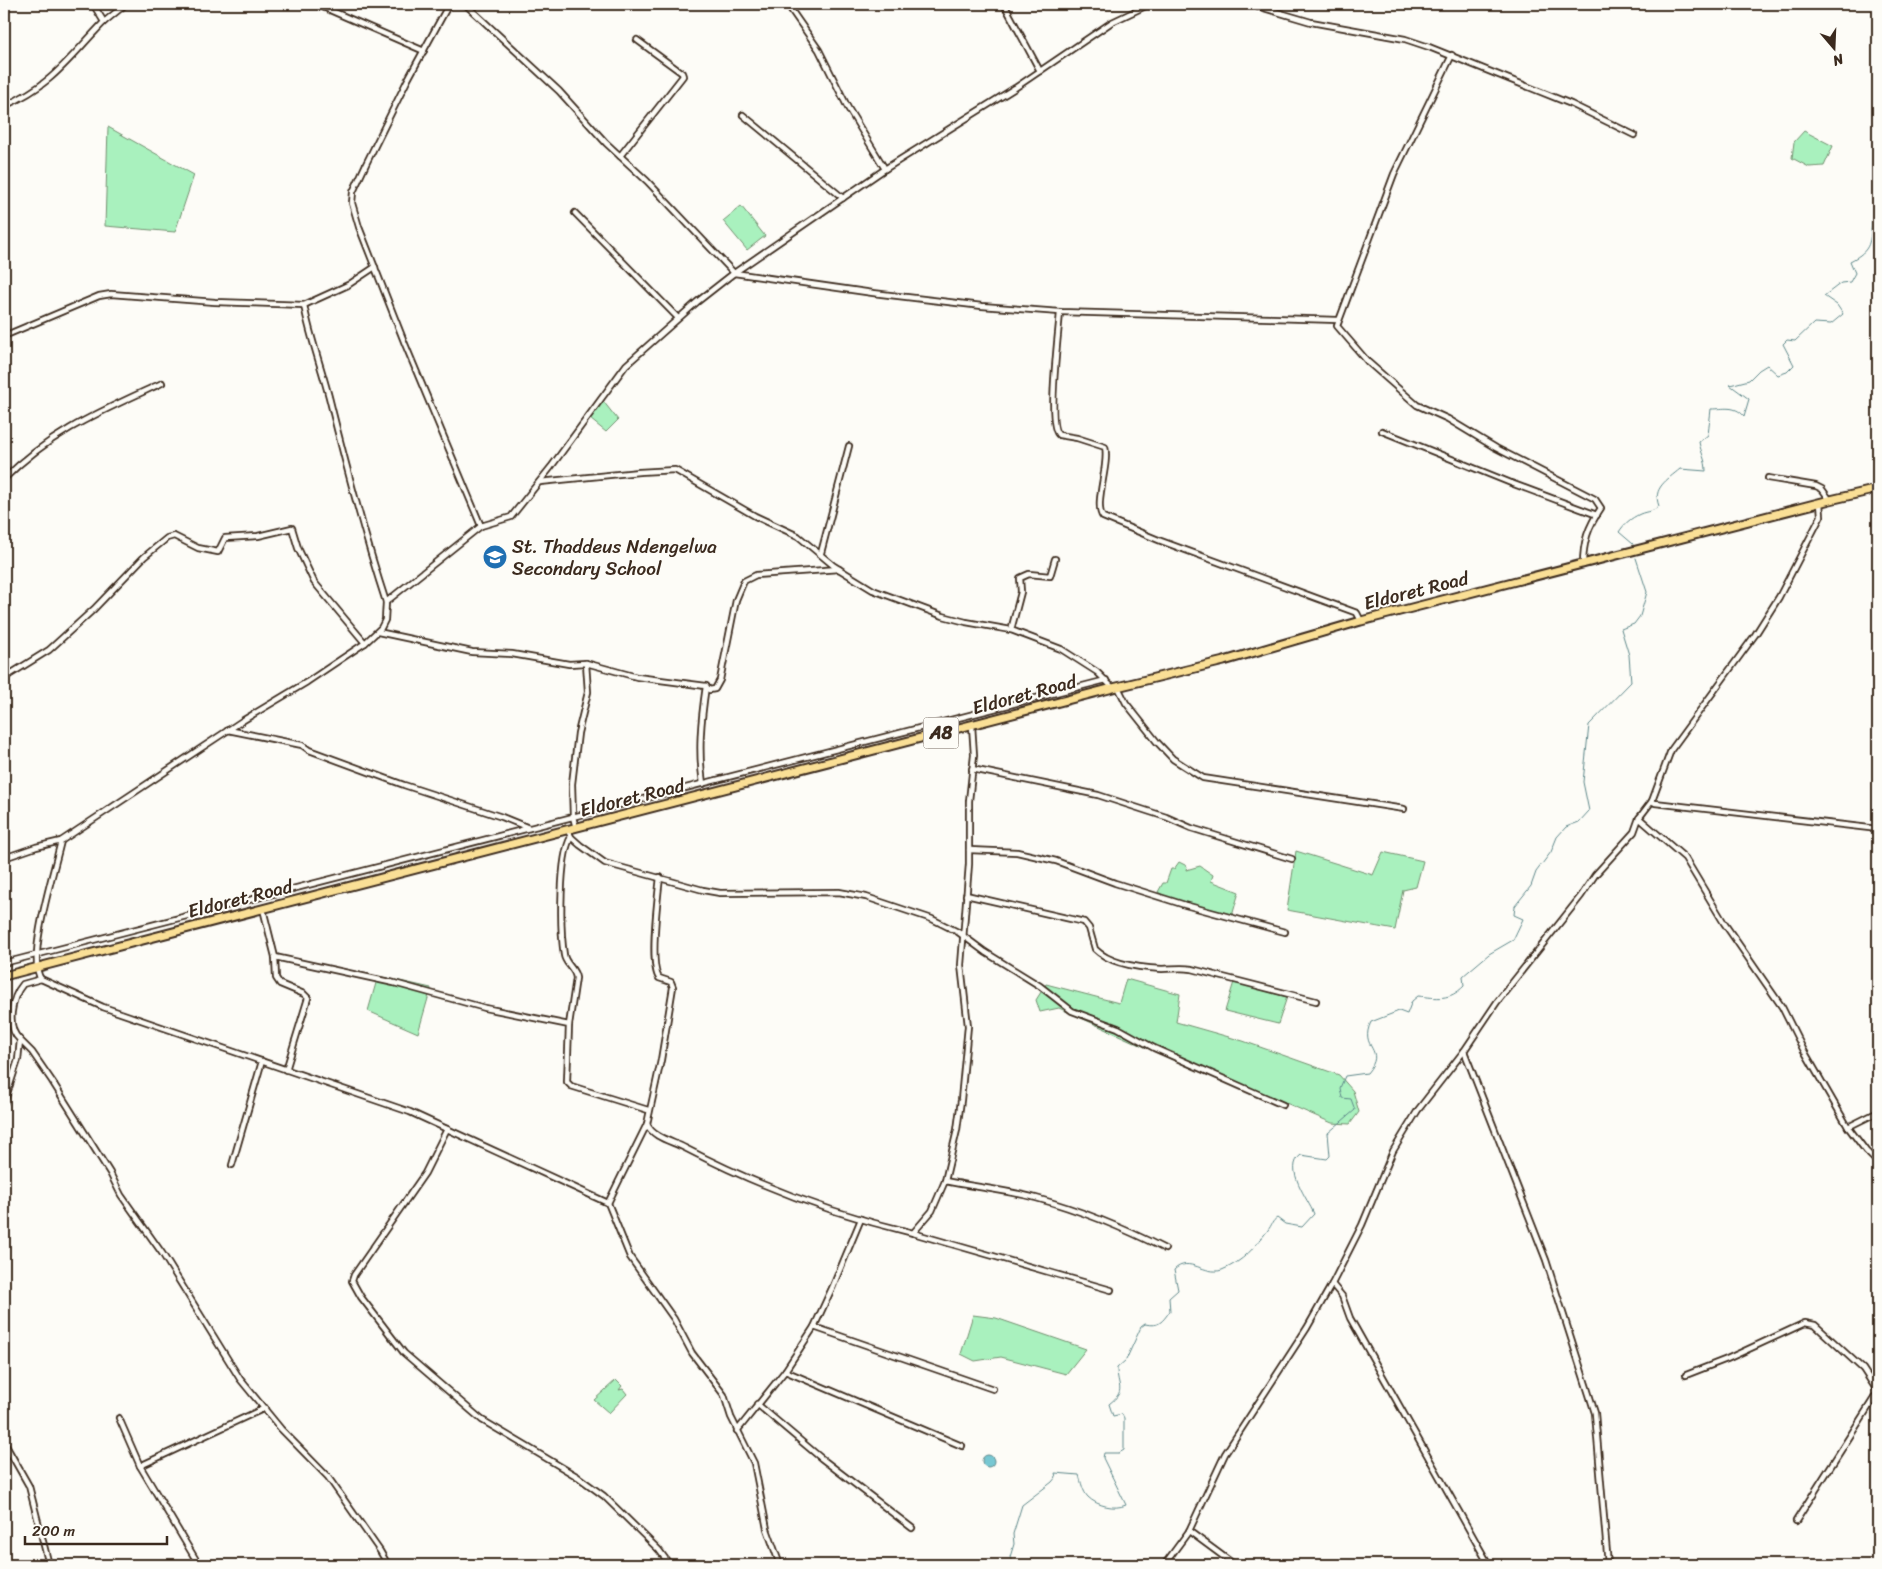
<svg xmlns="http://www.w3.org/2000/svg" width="1882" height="1569" font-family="Sriracha,sans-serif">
<rect width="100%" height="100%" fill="#fdfcf7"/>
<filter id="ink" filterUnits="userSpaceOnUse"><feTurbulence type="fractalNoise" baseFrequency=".02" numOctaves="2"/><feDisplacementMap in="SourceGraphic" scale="10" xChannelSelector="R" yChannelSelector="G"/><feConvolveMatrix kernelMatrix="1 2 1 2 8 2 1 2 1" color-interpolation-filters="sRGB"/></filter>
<g filter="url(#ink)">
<!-- green -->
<g fill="#a9f1be" stroke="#728e6e">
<polygon points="108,127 194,175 175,232 105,226"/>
<polygon points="1804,131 1833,146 1824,166 1809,167 1792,158 1794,142"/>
<polygon points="741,206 765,236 747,250 723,221"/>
<polygon points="603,401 618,420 606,432 590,419"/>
<polygon points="1296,851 1373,875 1383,852 1423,861 1416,887 1403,890 1395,930 1287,910"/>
<polygon points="1179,862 1187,866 1186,870 1200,866 1213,875 1211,881 1239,892 1232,916 1166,897 1158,892 1163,883 1166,883 1171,869 1174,869"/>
<polygon points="378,976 431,988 418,1033 368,1011"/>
<polygon points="1126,979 1180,994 1176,1022 1243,1041 1339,1075 1353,1091 1359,1112 1350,1124 1332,1123 1279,1100 1189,1067 1059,1008 1040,1012 1036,1000 1046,984 1119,1003"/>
<polygon points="1234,982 1287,997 1278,1024 1225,1011"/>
<polygon points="973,1315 996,1318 1086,1349 1066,1374 1001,1357 975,1361 961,1354"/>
<polygon points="616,1380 622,1386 619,1390 623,1389 627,1394 609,1413 594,1400"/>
</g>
<!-- water -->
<circle fill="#77c7d2" stroke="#5f888a" cx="988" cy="1461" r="6"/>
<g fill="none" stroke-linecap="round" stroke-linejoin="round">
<!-- stream -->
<g stroke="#5f888a" stroke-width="1">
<path d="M 1633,544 L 1619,532 C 1624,524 1631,518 1640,514 C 1647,511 1653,512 1659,506 C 1652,488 1667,480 1680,469 L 1706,471 C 1706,460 1701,453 1699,442 L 1708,435 L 1711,409 C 1724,409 1735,405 1744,416 L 1749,399 L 1730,385 L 1749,380 L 1759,370 L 1767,365 L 1778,375 L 1787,372 L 1794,365 L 1783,344 L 1787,340 L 1795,341 L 1814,323 L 1831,324 L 1843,314 L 1837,305 L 1824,296 L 1841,283 L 1850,282 L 1855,273 L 1850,261 C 1872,250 1870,242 1872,219 L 1878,213"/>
<path d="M 1013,1565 L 1010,1557 L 1014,1544 L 1013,1534 L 1022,1505 L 1052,1482 L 1056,1477 L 1055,1473 L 1079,1475 C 1081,1482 1083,1492 1088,1497 C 1097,1506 1115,1510 1126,1505 L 1103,1458 L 1104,1453 L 1119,1453 L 1124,1450 L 1124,1418 L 1122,1414 L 1113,1416 L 1109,1404 C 1127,1390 1117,1387 1117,1368 L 1126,1360 L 1141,1327 L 1145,1324 C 1159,1327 1162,1322 1170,1311 L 1169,1298 L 1178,1290 L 1174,1270 C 1189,1255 1205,1276 1222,1270 C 1244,1261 1254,1248 1268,1230 C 1272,1225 1272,1221 1277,1218 L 1285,1224 L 1302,1227 L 1314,1214 C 1308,1199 1283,1168 1301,1155 L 1327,1159 L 1330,1156 L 1328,1133 L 1355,1110 L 1351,1099 L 1342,1098 L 1340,1088 L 1345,1076 L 1367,1073 C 1388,1048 1358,1049 1371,1022 L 1399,1011 L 1407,1014 L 1412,1001 L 1418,996 C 1438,998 1449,1001 1464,986 L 1463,976 L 1489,954 L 1513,940 L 1523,919 L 1514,915 L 1515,906 L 1531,886 L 1536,872 L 1551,852 L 1557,837 L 1566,827 L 1579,822 L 1589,811 L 1583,782 L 1589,725 L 1631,682 L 1629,655 L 1621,629 L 1634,624 L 1640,616 L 1647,592 L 1636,558"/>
</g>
<defs>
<g id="minor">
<polyline points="316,4 424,51"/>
<polyline points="449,4 407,81 366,164 353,192 352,203 359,227 405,344 481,526 511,517 551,467 626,365 697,302 734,273 885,169 1015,88 1112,22 1150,4"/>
<polyline points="465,4 559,91 606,143 647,181 734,273 873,293 982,306 1060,312 1338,320"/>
<polyline points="787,4 819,50 848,108 885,169"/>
<polyline points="1004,4 1040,71"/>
<polyline points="1250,4 1311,22 1405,39 1429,47 1571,104 1634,135"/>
<polyline points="104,22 126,4"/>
<path d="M 1452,55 L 1394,174 L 1337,326 L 1368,362 L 1417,405 L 1448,419 L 1496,448 L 1595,499 L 1601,508 C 1588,527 1583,542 1583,565"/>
<path d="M 4,106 C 54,84 68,59 104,22 L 93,4"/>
<polyline points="743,115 843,198"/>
<polyline points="620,156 683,76 682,73 637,40"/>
<polyline points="575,213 678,318"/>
<path d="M 304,305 C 310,337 321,366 329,397 C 346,466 364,535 386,602"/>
<path d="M 1060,312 C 1059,330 1046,428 1059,435 L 1077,438 L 1105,447 C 1110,464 1093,505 1103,517 L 1161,541 L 1357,613 L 1361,621"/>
<polyline points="4,336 99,296 111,294 215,302 304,305 348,285 375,267"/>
<polyline points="1382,431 1511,483 1597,515"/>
<polyline points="1768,478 1816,486 1822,489 1830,500"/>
<path d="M 4,479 C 52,431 102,411 162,383"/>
<polyline points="540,482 639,472 675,470 755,516 798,536 834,566 873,590 943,616 966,622 1011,630 1061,649 1097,672 1113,688"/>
<polyline points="821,553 849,446"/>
<polyline points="1011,630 1021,592 1020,578 1029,574 1050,576 1055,559"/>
<polyline points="378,632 472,652 512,654 569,664 586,663 588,692 578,733 572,784 573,817 576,828"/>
<polyline points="586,663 637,677 706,686 709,690 715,689 720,680 736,600 744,581 756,575 839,569"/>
<polyline points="4,678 49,650 94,609 144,557 167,538 174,536 198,548 218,552 225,538 258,536 292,528 298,548 314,582 365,643"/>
<polyline points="1118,687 1126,703 1157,742 1173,759 1203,778 1404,809"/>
<polyline points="228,730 302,745 309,750 404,785 502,817 529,828"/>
<polyline points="972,769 1098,795 1166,817 1191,828 1292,859"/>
<path d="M 703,784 C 698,750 701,720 706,686"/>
<polyline points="1652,801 1655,803 1878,829"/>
<polyline points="1639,818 1685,858 1724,923 1782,1007 1803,1049 1848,1127 1866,1151 1878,1163"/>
<polyline points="568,830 571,837 580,845 605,863 703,890 720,893 839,892 866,897 932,919 958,932 985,952 1040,986 1072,1011 1118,1028 1154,1048 1283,1105"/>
<path d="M 61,841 C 55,868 26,959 41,979 L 103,1007 L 410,1112 L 608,1203 L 630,1257 L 674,1319 L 692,1353 L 724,1395 L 731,1417 L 754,1463 L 767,1529 L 780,1565"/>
<polyline points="969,850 1017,852 1056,861 1115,883 1185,905 1285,932"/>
<polyline points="4,858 36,847 61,841 242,721 307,682 365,643 381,628 385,620 386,602 481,526"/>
<path d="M 966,895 L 1084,922 L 1089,928 L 1095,949 C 1110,964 1141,968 1162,969 C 1172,969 1181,967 1192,969 L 1316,1001"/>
<polyline points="263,909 275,957 276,978 280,984 304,994 308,998 286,1070"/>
<polyline points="275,957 394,983 485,1008 569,1025 567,1082 571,1086 648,1110"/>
<polyline points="4,963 1106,680"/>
<path d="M 569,1025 L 576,978 C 575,968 565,964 564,955 C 560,930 559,857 571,837"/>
<polyline points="20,1040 32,1052 52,1081 110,1173 121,1195 162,1253 240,1379 281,1429 328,1477 380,1551 388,1565"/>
<polyline points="1464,1051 1546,1260 1595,1413 1608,1565"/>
<path d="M 4,1103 L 18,1060 L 20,1040 C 6,1028 11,998 23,984 L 41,979"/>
<path d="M 647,1124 C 653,1138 672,1141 685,1148 C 758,1186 833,1214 913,1233 L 932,1211 L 945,1181 L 957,1130 L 961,1100 L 968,1026 L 961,965 L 969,864 L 969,801 L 974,755 L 972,725"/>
<polyline points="1848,1127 1878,1112"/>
<polyline points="447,1129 425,1173 354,1275 352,1281 361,1297 404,1353 482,1420 578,1477 604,1496 659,1550 670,1565"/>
<polyline points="232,1165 262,1061"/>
<path d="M 945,1181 C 975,1187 1006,1190 1036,1198 C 1080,1210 1124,1228 1165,1249"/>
<path d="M 608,1203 L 647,1124 L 661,1060 L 673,987 L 671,982 L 659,978 C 649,965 658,895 660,877"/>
<polyline points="913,1233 1111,1290"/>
<polyline points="1332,1284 1342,1296 1350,1318 1489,1565"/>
<polyline points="814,1327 993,1389"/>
<polyline points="785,1371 962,1446"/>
<polyline points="1686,1375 1727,1359 1805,1323 1815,1325 1863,1369 1878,1392 1796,1521"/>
<polyline points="757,1404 821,1458 912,1528"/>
<polyline points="119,1418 140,1466 199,1565"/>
<polyline points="737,1431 785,1371 814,1327 833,1286 861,1219"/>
<polyline points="4,1442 29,1486 49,1565"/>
<polyline points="140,1466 265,1408"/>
<polyline points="1189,1531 1235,1565"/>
<polyline points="1164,1565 1189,1531 1225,1454 1307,1328 1332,1284 1362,1225 1393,1151 1418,1110 1464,1051 1497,1002 1581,896 1595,875 1634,832 1639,818 1652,801 1671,750 1755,635 1779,597 1821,516 1820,503"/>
</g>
<polyline id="trunk" points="4,976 1113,688 1224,661 1361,621 1830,500 1878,489"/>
</defs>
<!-- minor casing -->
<use href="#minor" stroke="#3b2a1e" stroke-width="8"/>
<!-- trunk casing -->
<use href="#trunk" stroke="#3b2a1e" stroke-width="11"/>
<!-- minor -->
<use href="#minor" stroke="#fdfcf7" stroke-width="4.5"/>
<!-- trunk -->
<use href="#trunk" stroke="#fadf96" stroke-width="7"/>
</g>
</g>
<!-- icons -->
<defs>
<symbol id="school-disc" viewBox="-11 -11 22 22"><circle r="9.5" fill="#1f6fb2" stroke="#fdfcf7"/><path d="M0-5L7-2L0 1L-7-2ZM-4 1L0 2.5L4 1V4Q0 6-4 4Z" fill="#fff"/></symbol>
</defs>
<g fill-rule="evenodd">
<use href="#school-disc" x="481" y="543" width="28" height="28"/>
</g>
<g text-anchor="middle" stroke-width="4" stroke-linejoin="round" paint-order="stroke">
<!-- shield labels -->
<rect fill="#fdfcf7" stroke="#75695f" stroke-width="1" x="923.5" y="717.5" width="35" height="31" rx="4"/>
<g font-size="18" font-weight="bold" fill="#3b2a1e">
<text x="941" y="739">A8</text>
</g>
<!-- poi labels -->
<g font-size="19" fill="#3b2a1e" stroke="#fdfcf7" text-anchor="start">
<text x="512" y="553">St. Thaddeus Ndengelwa<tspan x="512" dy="22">Secondary School</tspan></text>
</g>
<!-- street labels -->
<g font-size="19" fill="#3b2a1e" stroke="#fdfcf7">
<text transform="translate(1416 590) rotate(-14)" y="7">Eldoret Road</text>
<text transform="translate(1024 694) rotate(-15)" y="7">Eldoret Road</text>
<text transform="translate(632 797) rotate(-14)" y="7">Eldoret Road</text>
<text transform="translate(240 898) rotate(-14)" y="7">Eldoret Road</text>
</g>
</g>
<!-- margin -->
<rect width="1882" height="1569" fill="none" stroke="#fdfcf7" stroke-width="20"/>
<rect x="10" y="10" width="1862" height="1549" fill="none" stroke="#3b2a1e" stroke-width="2" filter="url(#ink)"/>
<!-- north arrow -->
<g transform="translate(1834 48) rotate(161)" stroke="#fdfcf7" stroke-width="4" paint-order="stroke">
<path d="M0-4L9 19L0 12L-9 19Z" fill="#3b2a1e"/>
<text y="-8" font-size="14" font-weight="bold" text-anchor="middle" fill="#3b2a1e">N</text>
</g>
<!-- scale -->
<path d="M25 1536v8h142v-8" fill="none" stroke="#3b2a1e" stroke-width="2.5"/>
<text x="32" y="1536" font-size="15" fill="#3b2a1e" stroke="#fdfcf7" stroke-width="4" paint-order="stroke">200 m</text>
</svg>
